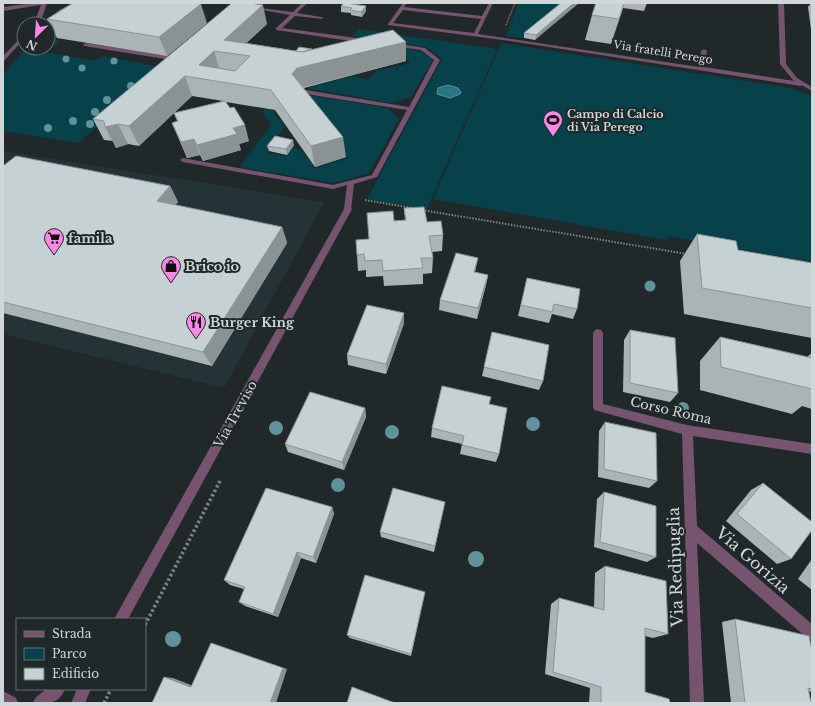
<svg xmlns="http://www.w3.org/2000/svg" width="815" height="706" font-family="'Libre Baskerville',serif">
<rect width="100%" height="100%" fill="#202829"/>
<!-- built -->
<polygon fill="#233336" points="3,151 324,202 224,388 3,334"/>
<!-- green -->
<g fill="#07414a">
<polygon points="85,3 100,7 51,39 60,41 46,52 95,61 103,56 165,68 78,143 3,131 3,75 26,48 48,48 47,24 50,21"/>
<polygon points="518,3 566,3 524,38 506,36"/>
<polygon points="359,29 497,49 427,209 367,199 442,59 427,47 352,36"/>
<polygon points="501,43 791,88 812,96 812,262 668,236 667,240 433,199"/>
<polygon points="396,48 421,51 433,60 411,97 391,103 307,88 352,76 368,80 376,71 410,63"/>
<polygon points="307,95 388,108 399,119 369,173 335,183 239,167 271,125 262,112 265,109 273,110 285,127 274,140 277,141 268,153 286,156 293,148 301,150 315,168 348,158 327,131"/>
</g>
<!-- water -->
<polygon fill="#267684" stroke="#59939d" points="448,85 458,88 461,92 460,94 450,98 437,94 438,88"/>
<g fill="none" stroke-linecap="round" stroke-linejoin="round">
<!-- path-far2 -->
<g stroke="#7d8485" stroke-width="1.5" stroke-dasharray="1 1" stroke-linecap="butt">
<polyline points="57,12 67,7"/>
<polyline points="506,25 515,3"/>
</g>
<!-- path-far1 -->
<g stroke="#7d8485" stroke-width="2" stroke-dasharray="1.5 1.5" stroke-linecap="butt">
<polyline points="365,200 413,208"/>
<polyline points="422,210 687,254"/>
</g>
<!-- path -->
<g stroke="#7d8485" stroke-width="3.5" stroke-dasharray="2.5 2.5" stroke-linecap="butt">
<polyline points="145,625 220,481"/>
<polyline points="104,703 111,689"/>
</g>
<!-- service -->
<g fill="#76536f" fill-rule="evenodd">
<polygon points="302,3 307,3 297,13 321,17 323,18 323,19 295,16 282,28 364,39 367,41 364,43 276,30 276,28 290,15 251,8 253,7 293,12"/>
<path d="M 403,3 L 407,3 L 404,7 L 482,16 L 489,3 L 493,3 L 478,34 L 699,67 L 701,51 L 704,49 L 707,51 L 704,67 L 801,82 L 804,84 L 801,86 L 510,41 L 388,25 L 388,24 ZM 403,10 L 481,19 L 474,33 L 393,23 Z"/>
<polygon points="86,43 170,56 174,53 179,54 171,60 84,46 83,45"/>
<polygon points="394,43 425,48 440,60 377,177 354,184 351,211 345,211 344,209 347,185 333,189 183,162 180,160 183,158 333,185 372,175 407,110 300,93 297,91 300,89 409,107 434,60 421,50 392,46 391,45"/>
</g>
<!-- minor -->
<g fill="#76536f" fill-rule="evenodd">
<polygon points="33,3 47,3 42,18 37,24 31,24 36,18 41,5 3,11 3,7"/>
<polygon points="778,3 784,3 786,64 797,78 812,87 812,91 793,80 780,64"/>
<polygon points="24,34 24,39 3,62 3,56"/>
<polygon points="348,206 352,209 128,619 114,619 344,209"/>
<polygon points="598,329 601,330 603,333 603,404 687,425 812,444 812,454 693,436 697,526 812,624 812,640 807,638 697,543 704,703 690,703 682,434 594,410 593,407 593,333 595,330"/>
<path d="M 46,689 L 65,689 C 59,705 47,703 33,703 L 35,698 Z"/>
<polygon points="77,689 91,689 85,703 71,703"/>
</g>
<!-- tertiary -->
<polygon fill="#76536f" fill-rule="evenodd" points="3,691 16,698 18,703 3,703"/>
</g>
<!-- trees -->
<g fill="#5f929b">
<circle cx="66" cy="59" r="3.5"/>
<circle cx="114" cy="61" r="3.5"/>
<circle cx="82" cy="68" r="3.5"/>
<circle cx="131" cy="86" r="4"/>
<circle cx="107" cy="100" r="4"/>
<circle cx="95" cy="112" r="4"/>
<circle cx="73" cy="121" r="4"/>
<circle cx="90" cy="124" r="4"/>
<circle cx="48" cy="128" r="4"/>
<circle cx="650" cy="286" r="5.5"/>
<circle cx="683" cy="408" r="6"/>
<circle cx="533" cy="424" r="7"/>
<circle cx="276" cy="428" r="7"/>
<circle cx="392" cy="432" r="7"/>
<circle cx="338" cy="485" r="7"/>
<circle cx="476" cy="559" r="8"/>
<circle cx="173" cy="639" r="8"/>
</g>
<!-- wall -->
<g fill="#aab4b5">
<polygon points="561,3 535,40 524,38 524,33"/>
<polygon points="596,3 647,3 644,11 623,8 611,44 585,40 592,15"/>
<polygon points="811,3 812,3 812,37 808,7"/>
<polygon points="255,4 267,24 246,43 296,51 312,49 406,61 304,88 346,157 315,167 275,110 226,102 249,141 239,144 241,150 203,161 200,155 187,158 172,123 177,121 174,113 223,101 192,96 139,146 128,144 116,148 113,141 104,140 93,119"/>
<polygon points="341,6 366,6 366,11 362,17 351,15 351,13 341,12"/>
<polygon points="47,19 207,23 167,56 57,38"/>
<polygon points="294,145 287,155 269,151 267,146"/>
<polygon points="3,166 170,186 178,202 175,205 282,227 287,243 212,366 3,313"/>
<polygon points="404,208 427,222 443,235 442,251 432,252 433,258 432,273 423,274 423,284 384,286 383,276 366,277 366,270 358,271 357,255 369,239 394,221 405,220"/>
<polygon points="697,234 738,250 812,263 812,338 684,314 680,261"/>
<polygon points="476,268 475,272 488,275 486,285 477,319 439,310 440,300"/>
<polygon points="527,278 577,309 573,319 552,314 549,323 518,316"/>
<polygon points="404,323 386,374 348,365 347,355"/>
<polygon points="630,330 678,393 670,402 623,392 624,340"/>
<polygon points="492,332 543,381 539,390 482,376"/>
<polygon points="720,337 807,357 812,353 812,409 802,406 792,414 700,390 700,361"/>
<polygon points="489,404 499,454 496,462 460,454 462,444 431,437 432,428"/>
<polygon points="365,408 366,417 344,470 288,452 285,444"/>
<polygon points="605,422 657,481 649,488 598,477 599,431"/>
<polygon points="763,483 791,559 777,564 726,521 751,490"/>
<polygon points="604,492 656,557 647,562 594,547 597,499"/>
<polygon points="445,502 434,552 381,537 380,532"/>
<polygon points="332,507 334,514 316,563 301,558 278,617 245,606 239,602 244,589 230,585 224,580"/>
<polygon points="812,559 812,590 798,579"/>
<polygon points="605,566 668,634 653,638 645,636 645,692 670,703 589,703 590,688 545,674 551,604 559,598 594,608 595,573"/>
<polygon points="425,592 411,656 350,638 347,635"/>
<polygon points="735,619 812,651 812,691 809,692 811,703 731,703 722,622"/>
</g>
<!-- shaded-wall -->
<g fill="#8b9294">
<polygon points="574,3 579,3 535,40 536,35"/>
<polygon points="624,3 623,8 611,44 619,19"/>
<polygon points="201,4 207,23 167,56 159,37"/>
<polygon points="263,5 267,24 235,54 224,40"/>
<polygon points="366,6 366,11 362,17 361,12"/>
<polygon points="406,42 406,61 300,88 292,74 297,68"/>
<polygon points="214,51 220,71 199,65"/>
<polygon points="185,76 192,96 139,146 129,126"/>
<polygon points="118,124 128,144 116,148 105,127"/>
<polygon points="245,125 249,141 239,144 241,150 203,161 197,145 233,128"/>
<polygon points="343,137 346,157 315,167 311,146"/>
<polygon points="194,139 200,155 187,158 181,142"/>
<polygon points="293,140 294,145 287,155 286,149"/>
<polygon points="170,186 178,202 164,217 157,201"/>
<polygon points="282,227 287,243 212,366 203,352"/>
<polygon points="478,258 476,268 472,282 474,272"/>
<polygon points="488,275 486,285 477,319 478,308"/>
<polygon points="404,313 404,323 386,374 386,364"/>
<polygon points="365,408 366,417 344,470 342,462"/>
<polygon points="332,507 334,514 316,563 313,557"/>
<polygon points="297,552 301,558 278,617 273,614"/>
<polygon points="211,643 287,669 276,703 270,703"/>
<polygon points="164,677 173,678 199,688 191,687"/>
</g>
<!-- building -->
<g fill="#c6d1d3" stroke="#8b9294" fill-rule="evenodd">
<polygon points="73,3 195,3 201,4 159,37 47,19"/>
<path d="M 232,3 L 255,3 L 255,4 L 263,5 L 224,40 L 302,52 L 393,30 L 406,42 L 297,68 L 292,74 L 343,137 L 311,146 L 271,90 L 185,76 L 129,126 L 118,124 L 105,127 L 104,121 L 93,119 ZM 214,51 L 250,56 L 235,71 L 199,65 Z"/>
<polygon points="344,3 345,3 366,6 361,12 350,10 352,8 341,6"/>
<polygon points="561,3 574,3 536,35 524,33"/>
<polygon points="596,3 624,3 619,19 592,15"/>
<polygon points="299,47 312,49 302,52 296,51"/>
<polygon points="225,101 230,108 234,107 245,125 233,128 237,134 197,145 194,139 181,142 172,123 178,121 174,113"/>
<polygon points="275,136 293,140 286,149 267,146"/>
<polygon points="16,156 170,186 157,201 282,227 203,352 3,302 3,166"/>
<polygon points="424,207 427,222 441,221 443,235 429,236 433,258 421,258 423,268 383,271 382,260 365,261 364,254 357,255 356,240 369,239 367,213 393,211 394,221 406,220 404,208"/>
<polygon points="697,234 736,241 738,250 812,263 812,308 702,288"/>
<polygon points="456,253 478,258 474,272 488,275 478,308 440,300"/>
<polygon points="527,278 580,289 577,309 554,304 552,312 521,305"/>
<polygon points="367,305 404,313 386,364 347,355"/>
<polygon points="630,330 675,338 678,393 630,383"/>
<polygon points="492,332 549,345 543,381 484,367"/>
<polygon points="720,337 812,358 812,389 721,367"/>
<polygon points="442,386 491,397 489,404 507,408 499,454 462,445 464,436 432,428"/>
<polygon points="310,392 365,408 342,462 285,444"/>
<polygon points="605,422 656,433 657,481 604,469"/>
<polygon points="763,483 812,522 812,530 791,559 737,514"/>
<polygon points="266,488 332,507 313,557 297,552 273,614 239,602 245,587 224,580"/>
<polygon points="393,488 445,502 435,546 380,532"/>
<polygon points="604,492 656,506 656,557 600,542"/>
<polygon points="605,566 666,581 668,634 645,628 645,692 669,699 670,703 601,703 601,687 553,672 559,598 604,610"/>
<polygon points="365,575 425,592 411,654 347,635"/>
<polygon points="735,619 809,636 812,651 812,689 808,688 811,703 745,703"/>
<polygon points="211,643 283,668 270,703 152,703 164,677 191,687"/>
<polygon points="352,687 395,703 347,703"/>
</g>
<!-- icons -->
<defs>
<symbol id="stadium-pin" viewBox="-11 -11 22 30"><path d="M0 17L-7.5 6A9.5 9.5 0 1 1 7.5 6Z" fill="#fb87e6" stroke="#202829"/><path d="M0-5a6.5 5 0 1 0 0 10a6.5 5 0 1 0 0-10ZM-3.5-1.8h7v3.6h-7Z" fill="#111"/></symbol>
<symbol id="supermarket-pin" viewBox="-11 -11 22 30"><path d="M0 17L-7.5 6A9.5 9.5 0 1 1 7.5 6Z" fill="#fb87e6" stroke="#202829"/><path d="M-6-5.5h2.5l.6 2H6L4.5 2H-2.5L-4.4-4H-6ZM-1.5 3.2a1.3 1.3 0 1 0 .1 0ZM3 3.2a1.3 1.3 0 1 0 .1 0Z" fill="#111"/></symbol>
<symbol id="shop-pin" viewBox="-11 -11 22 30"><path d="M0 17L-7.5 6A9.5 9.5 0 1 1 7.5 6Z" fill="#fb87e6" stroke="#202829"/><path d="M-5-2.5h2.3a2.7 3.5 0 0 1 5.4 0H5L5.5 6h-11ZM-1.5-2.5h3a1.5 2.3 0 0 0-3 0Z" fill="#111"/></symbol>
<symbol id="restaurant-pin" viewBox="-11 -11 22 30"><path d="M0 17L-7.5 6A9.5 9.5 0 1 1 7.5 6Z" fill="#fb87e6" stroke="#202829"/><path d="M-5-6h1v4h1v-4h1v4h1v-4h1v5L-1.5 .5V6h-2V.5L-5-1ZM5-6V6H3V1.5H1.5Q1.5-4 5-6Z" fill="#111"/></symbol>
</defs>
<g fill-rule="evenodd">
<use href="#stadium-pin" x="542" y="109" width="22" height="30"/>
<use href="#supermarket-pin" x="43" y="227" width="22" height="30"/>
<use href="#shop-pin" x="160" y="255" width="22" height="30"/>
<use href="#restaurant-pin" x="185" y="311" width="22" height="30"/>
</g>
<g text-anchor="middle" stroke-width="4" stroke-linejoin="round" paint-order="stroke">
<!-- far-street labels -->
<g font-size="11" fill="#d1d6d7" stroke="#202829">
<text transform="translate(663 52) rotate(9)" y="4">Via fratelli Perego</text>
</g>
<!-- far-poi labels -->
<g font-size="11" font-weight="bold" fill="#d1d6d7" stroke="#202829" text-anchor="start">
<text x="567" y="118">Campo di Calcio<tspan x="567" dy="13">di Via Perego</tspan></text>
</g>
<!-- poi labels -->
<g font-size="13" font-weight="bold" fill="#d1d6d7" stroke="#202829" text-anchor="start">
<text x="68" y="243">famila</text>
<text x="185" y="271">Brico io</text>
<text x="210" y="327">Burger King</text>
</g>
<!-- street labels -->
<g font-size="13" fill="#d1d6d7" stroke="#202829">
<text transform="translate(671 410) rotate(13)" y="5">Corso Roma</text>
<text transform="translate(235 414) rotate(-61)" y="5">Via Treviso</text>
</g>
<!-- near-street labels -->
<g font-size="16" fill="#d1d6d7" stroke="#202829">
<text transform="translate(753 560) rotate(41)" y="6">Via Gorizia</text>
<text transform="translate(675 567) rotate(-92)" y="6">Via Redipuglia</text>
</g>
</g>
<!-- border -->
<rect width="815" height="706" fill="none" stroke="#d1d6d7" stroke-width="8"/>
<!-- legend -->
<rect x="16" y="618" width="130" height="72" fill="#202829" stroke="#676e6f"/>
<rect x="24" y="631" width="20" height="6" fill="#76536f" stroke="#676e6f"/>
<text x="52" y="638" font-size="12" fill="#d1d6d7">Strada</text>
<rect x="24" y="648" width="20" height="12" fill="#07414a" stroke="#676e6f"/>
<text x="52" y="658" font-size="12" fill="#d1d6d7">Parco</text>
<rect x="24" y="668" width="20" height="12" fill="#c6d1d3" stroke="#676e6f"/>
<text x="52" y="678" font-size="12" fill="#d1d6d7">Edificio</text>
<!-- north arrow -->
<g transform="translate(36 36) rotate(205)"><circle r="19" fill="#202829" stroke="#676e6f"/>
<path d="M0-3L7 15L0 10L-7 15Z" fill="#fb87e6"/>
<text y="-6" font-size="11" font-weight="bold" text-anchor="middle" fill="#d1d6d7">N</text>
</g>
</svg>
